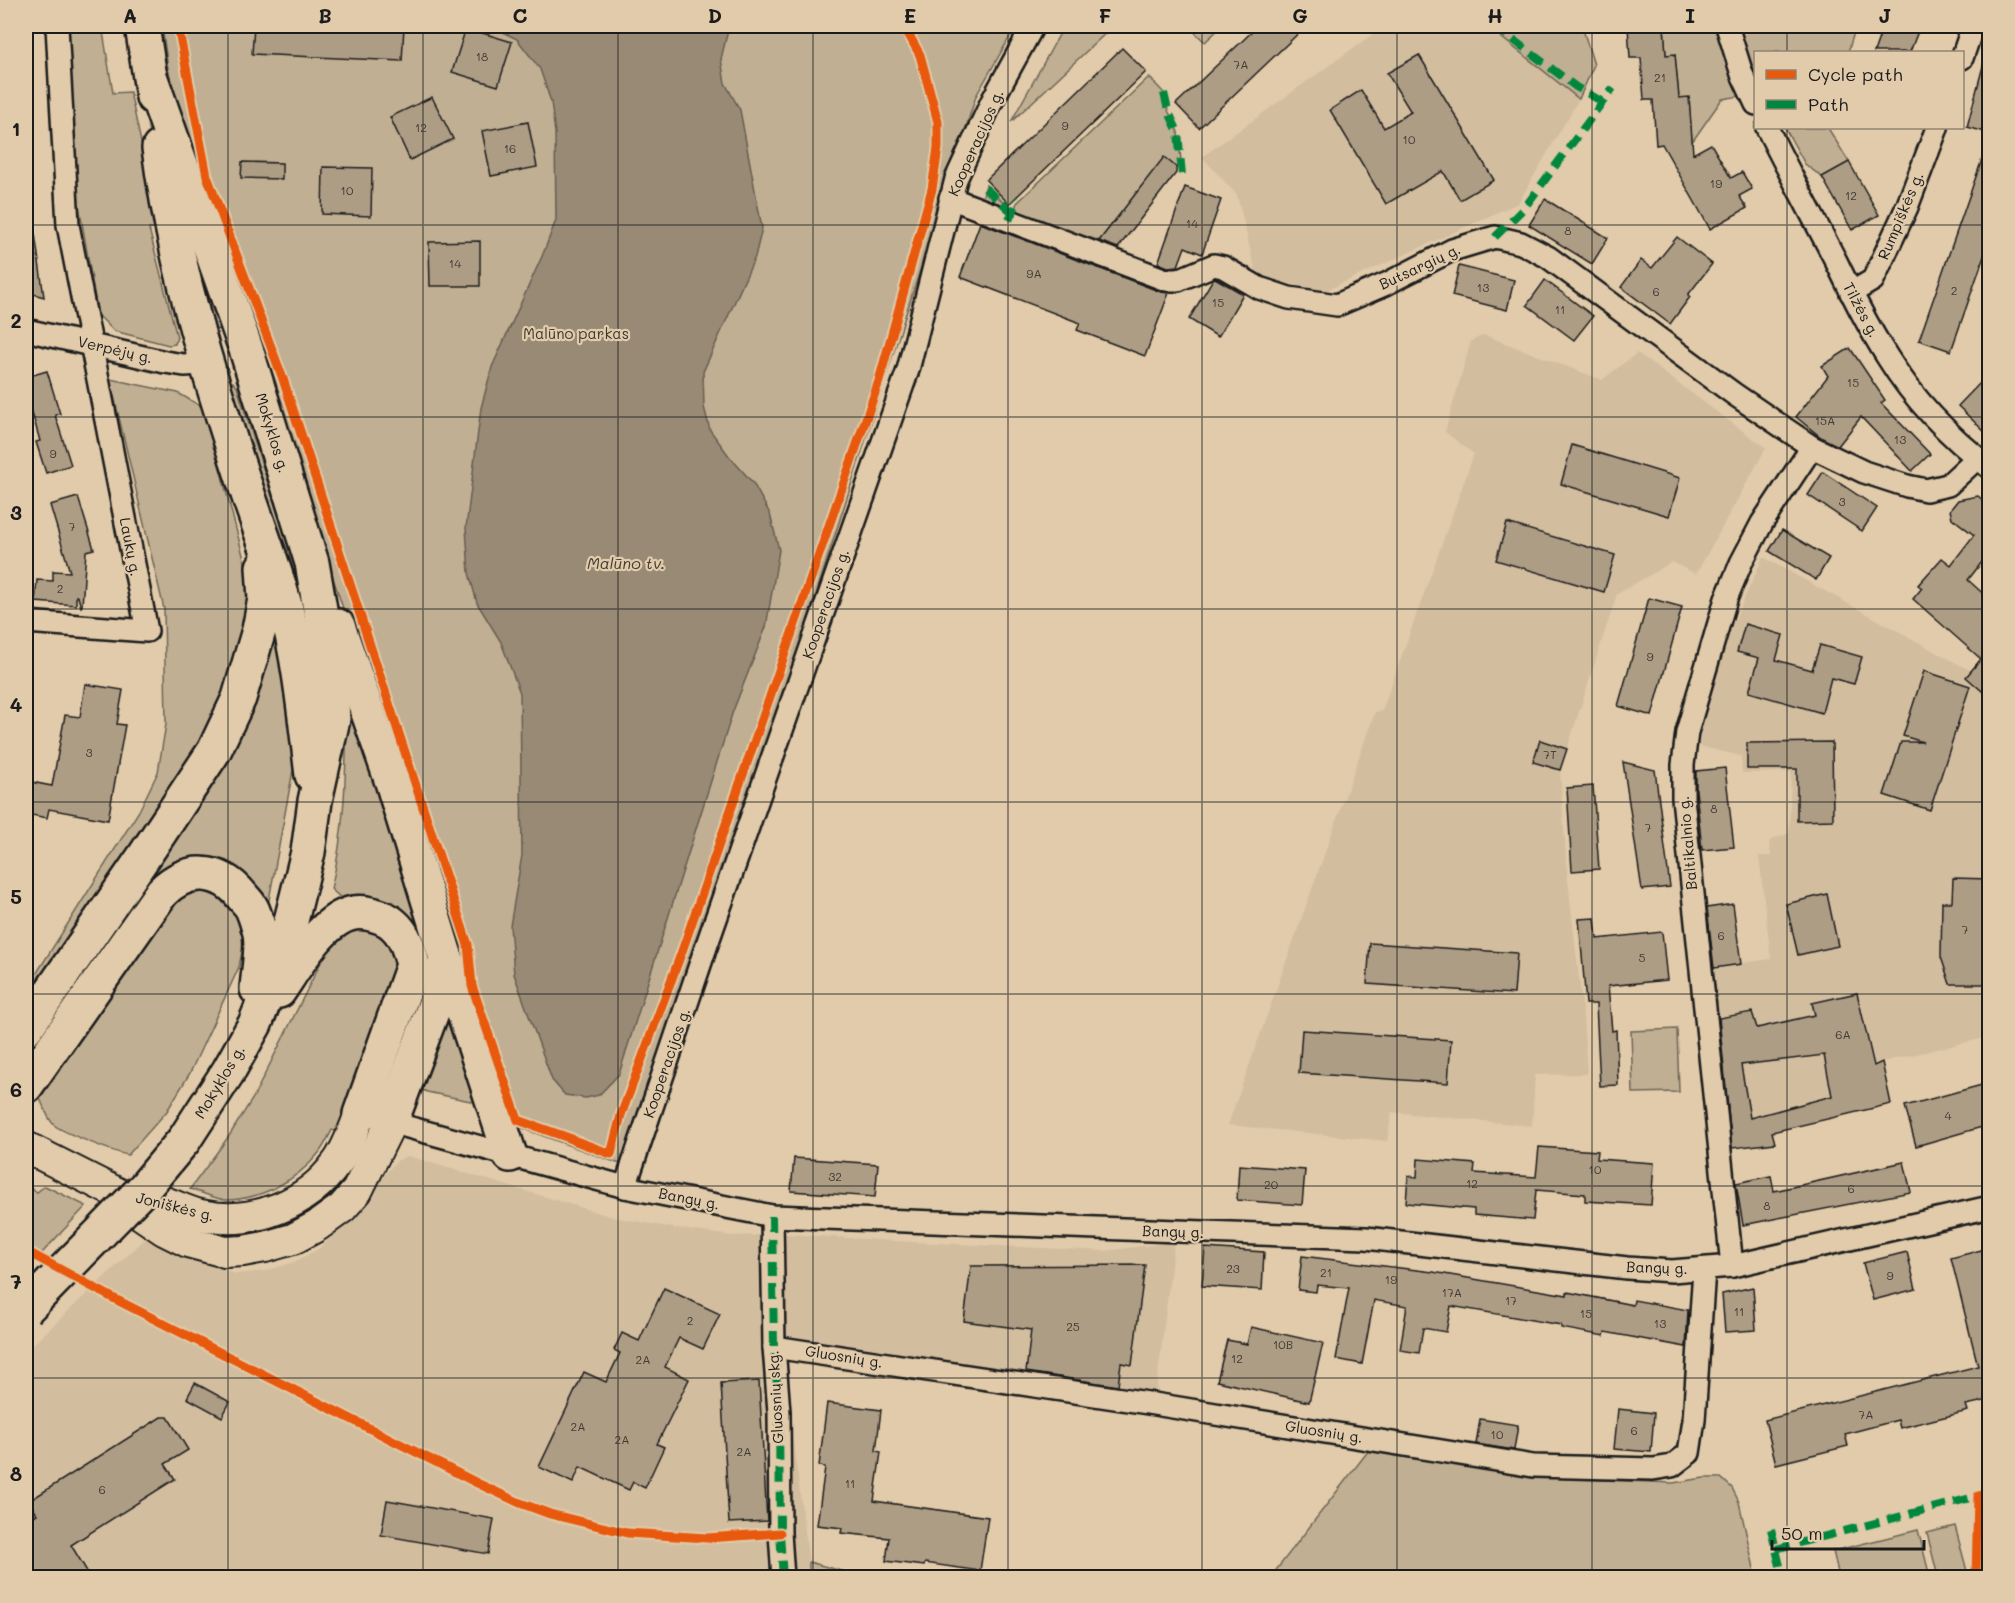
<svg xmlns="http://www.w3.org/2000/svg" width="2015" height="1603" font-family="Mali,sans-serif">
<rect width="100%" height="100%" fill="#e1cbaa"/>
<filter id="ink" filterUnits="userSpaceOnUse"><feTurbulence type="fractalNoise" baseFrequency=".0167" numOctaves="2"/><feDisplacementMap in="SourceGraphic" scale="12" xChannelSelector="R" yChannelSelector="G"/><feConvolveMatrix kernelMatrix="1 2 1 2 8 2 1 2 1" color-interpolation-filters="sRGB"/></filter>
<g filter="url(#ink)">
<!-- built -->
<g fill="#d2bd9f">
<polygon points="1384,26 1487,26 1579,99 1518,203 1325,291 1257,277 1237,195 1202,157"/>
<polygon points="1484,335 1602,380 1637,353 1766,448 1696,574 1672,562 1617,594 1567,749 1540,740 1533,761 1560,770 1567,872 1582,1004 1587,1074 1535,1075 1532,1126 1392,1112 1387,1141 1228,1125 1375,712 1382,711 1474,454 1445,432 1471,341"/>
<polygon points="1763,557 1971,671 1987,684 1981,690 1990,697 1989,1037 1882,1062 1891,1104 1773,1132 1775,1143 1732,1148 1717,1019 1708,968 1771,959 1759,856 1771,856 1769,841 1789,833 1791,772 1742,773 1741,756 1699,746 1705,706 1733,624"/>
<polygon points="408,1156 613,1217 673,1228 733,1236 787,1234 895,1241 1105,1251 1174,1242 1153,1417 782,1357 809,1562 809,1577 26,1578 26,1351 148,1236 194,1260 235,1274 266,1271 294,1262 318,1249 340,1230 370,1196 391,1167 398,1160"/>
</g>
<!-- green -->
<g fill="#c0af92" stroke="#6e6657" stroke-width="1.5">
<polygon points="65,26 102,26 113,93 130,92 160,229 149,229 177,337 175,344 169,345 114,331 98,315 77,194"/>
<polygon points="162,26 1016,26 976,96 801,641 620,1164 519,1127 510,1117 338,593 195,169 168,69"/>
<polygon points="1064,26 1100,26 1109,30 1011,122"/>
<polygon points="1188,26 1222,26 1205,42"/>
<polygon points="1487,26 1582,26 1594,65 1579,99"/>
<polygon points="1664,26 1719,26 1741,96 1722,99 1692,142 1689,98 1679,98 1675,55 1666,55"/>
<polygon points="1740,26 1856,26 1848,52 1756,52 1755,75 1746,57"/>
<polygon points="1149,77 1164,93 1168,110 1178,132 1181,160 1179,169 1164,158 1100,241 1013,213 1017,203"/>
<polygon points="1785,128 1828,128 1849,162 1822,177 1805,164"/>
<polygon points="986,185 1008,207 1005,212 981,202"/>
<polygon points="183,212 224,325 215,331 211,329"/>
<polygon points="110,379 178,393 204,408 253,593 224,701 176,781 26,1009 26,990 139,811 158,772 166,724 164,609"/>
<polygon points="233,382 237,387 302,589 318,657 228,385"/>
<polygon points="276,624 292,708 293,770 267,911 197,864 26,1068 26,1054 172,832"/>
<path d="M 347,702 L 358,727 L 431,961 L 412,1028 L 385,1079 L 419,987 L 384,901 C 368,896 357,891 341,898 L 331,889 C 346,828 346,764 347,702 Z"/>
<path d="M 201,885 L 237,904 L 245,936 L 239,967 L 190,1073 L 167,1111 L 128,1155 C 116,1153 62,1132 54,1125 C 47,1118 43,1105 39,1096 L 167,900 Z"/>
<path d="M 365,920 L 382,928 L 403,957 L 340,1132 L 332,1130 C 328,1138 324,1147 318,1154 C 297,1180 260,1200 226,1200 C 215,1199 201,1192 190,1189 L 229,1136 L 253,1098 L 331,942 Z"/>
<polygon points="447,1011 480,1103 427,1092 418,1088"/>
<polygon points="1677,1029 1679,1092 1633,1093 1631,1031"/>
<polygon points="26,1186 37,1192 45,1186 86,1206 26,1270"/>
<polygon points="1369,1450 1536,1477 1673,1483 1704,1478 1721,1478 1732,1488 1739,1502 1756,1577 1270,1578"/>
<polygon points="1955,1526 1968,1575 1958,1577 1938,1577 1927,1533"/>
<polygon points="1918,1530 1930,1577 1839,1577 1833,1551"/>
<polygon points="809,1562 863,1577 809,1577"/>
</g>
<!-- water -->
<polygon fill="#988a75" stroke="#665e51" stroke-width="1.5" points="490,26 729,26 721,59 725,83 740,110 762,228 755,257 703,372 704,407 710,430 729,456 753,483 770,514 779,550 766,627 733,711 619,1074 599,1095 586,1098 565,1095 552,1080 514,974 510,926 522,855 520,693 501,642 477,603 469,573 466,528 481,408 492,367 543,254 556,220 555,133 551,102 540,69 517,39"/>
<!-- building -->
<g fill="#ae9d85" stroke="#1c1c1c" stroke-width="1.5" fill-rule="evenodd">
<polygon points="254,26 404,26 402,61 252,54"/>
<polygon points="1258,26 1306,26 1199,128 1176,104"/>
<polygon points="1628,26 1664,26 1666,55 1675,54 1679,98 1689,97 1693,154 1711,144 1731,178 1742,172 1752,189 1739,196 1747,208 1710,229 1662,144 1656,145 1653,100 1644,100 1641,58 1630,58"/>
<polygon points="1883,26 1920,26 1910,52 1874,52"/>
<polygon points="466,28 512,42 498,86 452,72"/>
<polygon points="1122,48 1146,72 1009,204 986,180"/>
<polygon points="1419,55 1494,180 1460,200 1443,171 1386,204 1330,110 1361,90 1384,128 1411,112 1387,73"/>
<polygon points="1984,62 1989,62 1989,133 1967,127"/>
<polygon points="432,97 453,139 410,160 390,117"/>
<polygon points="528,122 537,167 491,176 482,131"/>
<polygon points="1987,145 1989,145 1989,242 1951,351 1919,340"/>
<polygon points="1164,157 1176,167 1176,173 1118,248 1099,241"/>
<polygon points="242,162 282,163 282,179 241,178"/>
<polygon points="1849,162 1879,215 1852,230 1822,177"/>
<polygon points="323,167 372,168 371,216 322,214"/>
<polygon points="1185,187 1221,200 1202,254 1185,247 1178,266 1168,267 1158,263"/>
<polygon points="1545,199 1608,238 1592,264 1529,225"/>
<polygon points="980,223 1161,292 1169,293 1145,356 1077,330 1080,323 960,277"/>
<polygon points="26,234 35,234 44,297 26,292"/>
<polygon points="1677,237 1712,264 1688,295 1690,297 1670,324 1621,287 1641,260 1652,268"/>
<polygon points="480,241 480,286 430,286 429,242"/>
<polygon points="1459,266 1514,280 1507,310 1452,296"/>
<polygon points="1215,278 1243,294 1218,337 1189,319 1213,279"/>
<polygon points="1545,280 1593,316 1574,340 1527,305"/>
<polygon points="1850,348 1885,400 1881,403 1930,454 1912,471 1861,417 1838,446 1822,438 1796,417 1828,376 1822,366"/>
<polygon points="47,371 60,414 55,415 71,465 46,473 36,442 40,441 26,391 26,377"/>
<polygon points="1981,382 1989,390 1989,436 1958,406"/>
<polygon points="1572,445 1680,478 1669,516 1561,484"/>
<polygon points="1823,472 1877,508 1862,531 1808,495"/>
<polygon points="1978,496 1989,505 1989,553 1968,580 1989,599 1989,697 1966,677 1981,659 1913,599 1922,588 1918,585 1942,558 1951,565 1974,535 1952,518 1950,510 1958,500"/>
<polygon points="78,497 94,549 86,551 82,606 81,607 78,597 76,596 76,605 35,602 37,580 53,581 53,571 70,572 50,505"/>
<polygon points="1507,523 1615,555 1604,592 1496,560"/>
<polygon points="1782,530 1829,558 1816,580 1769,551"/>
<polygon points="1649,598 1682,607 1652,716 1618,706"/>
<polygon points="1745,624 1783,635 1776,660 1812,670 1820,645 1862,657 1854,684 1831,678 1822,713 1749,692 1759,658 1737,652"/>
<polygon points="1924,671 1970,686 1930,810 1884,795 1901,742 1923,742 1903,736"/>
<polygon points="85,684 123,690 117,724 125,725 108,820 49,809 47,818 26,814 26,781 52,786 65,715 80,717"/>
<polygon points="1540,740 1567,749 1560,770 1533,762"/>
<polygon points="1832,742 1833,820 1797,821 1797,769 1747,769 1747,743"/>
<polygon points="1623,762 1655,770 1670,887 1642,890"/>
<polygon points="1725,768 1734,847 1702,850 1696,790 1696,771"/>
<polygon points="1593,786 1599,869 1572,871 1567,788"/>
<polygon points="1953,878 1989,879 1989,984 1950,984 1941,957 1942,902 1952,902"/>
<polygon points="1827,894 1838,946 1798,955 1786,904"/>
<polygon points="1733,904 1741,964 1714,968 1707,908"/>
<polygon points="1595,918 1597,939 1662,932 1667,980 1608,986 1612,1031 1616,1030 1618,1085 1600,1086 1596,1004 1586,1004 1579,919"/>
<polygon points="1370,943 1517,953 1514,994 1367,984"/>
<path d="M 1857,993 L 1874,1066 L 1882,1062 L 1891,1104 L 1772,1132 L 1775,1143 L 1732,1148 L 1719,1018 L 1752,1012 L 1757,1028 L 1815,1015 L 1812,1003 ZM 1824,1055 L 1832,1096 L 1750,1118 L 1741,1065 Z"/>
<polygon points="1302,1030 1451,1040 1448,1083 1299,1073"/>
<polygon points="1989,1083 1989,1125 1916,1146 1905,1106"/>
<polygon points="1539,1147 1598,1151 1597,1159 1654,1163 1651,1205 1585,1201 1585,1194 1536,1190 1533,1220 1474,1215 1474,1209 1406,1203 1408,1176 1417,1177 1418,1159 1475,1164 1474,1173 1536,1177"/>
<polygon points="794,1158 878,1164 875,1197 791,1191"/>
<polygon points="1904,1162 1911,1192 1743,1225 1736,1183 1771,1176 1774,1191"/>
<polygon points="1239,1165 1305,1170 1302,1205 1237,1200"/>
<polygon points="1205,1248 1264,1252 1262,1290 1202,1286"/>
<polygon points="1989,1248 1989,1400 1966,1405 1968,1411 1900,1428 1898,1420 1845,1434 1848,1446 1776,1464 1765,1420 1978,1366 1951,1258"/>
<polygon points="1907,1252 1916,1289 1873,1300 1863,1263"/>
<polygon points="1302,1256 1433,1272 1567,1295 1567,1292 1633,1305 1634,1300 1688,1310 1686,1347 1605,1332 1604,1336 1561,1328 1561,1325 1451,1306 1446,1332 1423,1328 1419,1353 1400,1350 1407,1306 1374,1300 1362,1364 1336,1359 1349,1288 1317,1285 1316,1292 1298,1290"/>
<polygon points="1145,1265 1132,1365 1121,1363 1118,1386 1026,1372 1031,1330 964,1321 971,1266"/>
<polygon points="1753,1287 1756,1330 1725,1332 1722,1294"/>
<polygon points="664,1288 720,1314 703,1349 679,1338 665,1367 689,1379 657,1444 664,1447 645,1488 633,1482 629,1490 580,1467 573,1483 539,1467 584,1372 606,1382 620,1353 614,1350 622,1333 639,1341"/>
<polygon points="1251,1327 1323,1343 1309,1402 1217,1381 1227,1340 1247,1344"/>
<polygon points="759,1381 767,1521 729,1523 721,1383"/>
<polygon points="195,1383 230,1402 222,1417 187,1398"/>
<polygon points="827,1403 881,1410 876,1451 881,1452 874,1501 988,1517 980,1571 925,1563 924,1566 886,1561 889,1538 841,1533 842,1528 817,1525 825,1467 819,1466"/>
<polygon points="1618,1409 1654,1413 1651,1452 1614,1449"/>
<polygon points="161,1417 168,1417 188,1450 165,1464 175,1479 71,1545 91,1578 26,1578 26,1521 37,1514 29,1501"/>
<polygon points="1480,1419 1518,1425 1514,1450 1476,1444"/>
<polygon points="387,1500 494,1519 488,1554 381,1535"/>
</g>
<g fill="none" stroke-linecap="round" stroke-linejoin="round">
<defs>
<g id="minor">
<polyline points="1727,26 1742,74 1756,104"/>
<polyline points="1962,58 1973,26"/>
<path d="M 1767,128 C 1789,172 1813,217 1836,261 C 1852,294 1868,327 1888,358 C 1914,400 1950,437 1990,468"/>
<polyline points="950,198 1166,280 1178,280 1214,265 1223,267 1259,288 1289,298 1337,305 1386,284 1452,250 1495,237 1521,243 1548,257 1734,394 1812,447 1864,472 1907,486 1926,490 1948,485 1977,458"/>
<polyline points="1851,293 1873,280 1907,207 1937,128"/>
<polyline points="26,330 165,362 184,365 205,364"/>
<polyline points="26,622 147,631 68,225 57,26"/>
<polyline points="379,1119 625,1187 772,1216 1366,1238 1627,1268 1672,1271 1732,1266 1990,1207"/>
<polyline points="625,1187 705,950 908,370 956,179 992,101 1033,26"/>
<polyline points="772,1216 774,1347 779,1412 780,1533 783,1578"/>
<polyline points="1732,1266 1683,798 1683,765 1687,732 1726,599 1741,563 1762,523 1812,447"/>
<polyline points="774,1347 1148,1403 1533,1466 1653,1469 1672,1466 1689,1453 1694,1420 1704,1269"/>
</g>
<g id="secondary">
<polyline points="26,1147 121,1195 142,1215 164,1230 188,1242 225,1252 243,1251 265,1247 293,1239 317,1226 342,1208 357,1191 391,1122"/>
<path d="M 121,1195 C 133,1196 146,1197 158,1200 C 174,1204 189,1214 206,1216 C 254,1225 307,1204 336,1164 C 347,1150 353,1131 360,1114"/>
</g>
<g id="primary">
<polyline points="142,26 153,97"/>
<polyline points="150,76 246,349 312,563 329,661 333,719 315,801 308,852 290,925 273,979 255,1024 228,1072 184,1140"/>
<path d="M 159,148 C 174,265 209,376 246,488 C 259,528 275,568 286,609 C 300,663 305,719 312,775"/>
<polyline points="338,626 392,782 446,958 510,1155"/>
<path d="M 279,991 C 296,966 323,918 354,913 C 364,911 373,914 381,917 C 402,925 409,946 413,965 L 360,1114"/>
<polyline points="26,1028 145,855 214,751 239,698 259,630 265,599 263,567"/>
<path d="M 26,1086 L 162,892 C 187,867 220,868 242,896 C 246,901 251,905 253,911 C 256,918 258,926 260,933 C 263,949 258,973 257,989"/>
<polyline points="391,1122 435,1004 446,958"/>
</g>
</defs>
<!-- minor casing -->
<use href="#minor" stroke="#1c1c1c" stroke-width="26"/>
<!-- secondary casing -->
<use href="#secondary" stroke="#1c1c1c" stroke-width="34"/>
<!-- primary casing -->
<use href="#primary" stroke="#1c1c1c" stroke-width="38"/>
<!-- minor -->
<use href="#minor" stroke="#e1cbaa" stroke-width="21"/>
<!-- secondary -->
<use href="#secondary" stroke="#e1cbaa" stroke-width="30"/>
<!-- primary -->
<use href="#primary" stroke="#e1cbaa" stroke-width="33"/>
<defs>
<polyline id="primary-bridge" points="26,1309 145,1187 184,1140"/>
</defs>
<!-- primary-bridge casing -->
<use href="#primary-bridge" stroke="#1c1c1c" stroke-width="38" stroke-linecap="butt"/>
<!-- primary-bridge -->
<use href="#primary-bridge" stroke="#e1cbaa" stroke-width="33"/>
<!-- quiet -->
<g stroke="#00873e" stroke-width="8" stroke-dasharray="15 8" stroke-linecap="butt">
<polyline points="1495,26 1576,87 1603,102"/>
<polyline points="1164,93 1168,110 1178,132 1182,175"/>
<polyline points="985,188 1013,213"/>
<polyline points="1009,220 1017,203 1014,199"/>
<polyline points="1495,237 1525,207 1613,88"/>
<polyline points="772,1216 774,1347 779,1412 780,1533 783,1578"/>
<polyline points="1771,1529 1783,1578"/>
<polyline points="1776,1549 1978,1496"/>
</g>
<defs>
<g id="cycleway">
<polyline points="178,26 207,176 283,379 468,945 472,986 518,1120 572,1139"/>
<polyline points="573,1140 611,1154 621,1115 681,954 879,381 932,189 938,148 938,122 920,55 904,26"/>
<polyline points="26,1251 113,1298 477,1483 520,1503 550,1514 627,1533 707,1538 780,1533"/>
<polyline points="1976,1578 1978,1496 1990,1493"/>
</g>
</defs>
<!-- cycleway casing -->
<use href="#cycleway" stroke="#e1cbaa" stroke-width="13"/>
<!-- cycleway -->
<use href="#cycleway" stroke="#e8590c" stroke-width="9"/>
</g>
</g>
<!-- grid -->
<path fill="none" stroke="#1c1c1c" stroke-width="1.5" stroke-opacity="0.55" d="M 228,26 L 228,1578M 423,26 L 423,1578M 618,26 L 618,1578M 813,26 L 813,1578M 1008,26 L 1008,1578M 1202,26 L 1202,1578M 1397,26 L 1397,1578M 1592,26 L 1592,1578M 1787,26 L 1787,52M 1787,128 L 1787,1578M 26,225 L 1990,225M 26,417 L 1990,417M 26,609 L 1990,609M 26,802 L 1990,802M 26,994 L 1990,994M 26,1186 L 1990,1186M 26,1378 L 1990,1378"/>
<g text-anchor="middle" stroke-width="4.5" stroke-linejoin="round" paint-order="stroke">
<!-- number labels -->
<g font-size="12" fill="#403c36">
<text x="482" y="61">18</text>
<text x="1241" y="69">7A</text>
<text x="1660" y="82">21</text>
<text x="1065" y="130">9</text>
<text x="421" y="132">12</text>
<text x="1409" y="144">10</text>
<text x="510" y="153">16</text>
<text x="1716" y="188">19</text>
<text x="347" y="195">10</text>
<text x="1851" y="200">12</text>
<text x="1192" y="228">14</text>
<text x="1568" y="235">8</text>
<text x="455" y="268">14</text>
<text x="1034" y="278">9A</text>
<text x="1483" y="292">13</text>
<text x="1954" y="295">2</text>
<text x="1656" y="296">6</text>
<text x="1218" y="307">15</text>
<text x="1560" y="314">11</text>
<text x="1853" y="387">15</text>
<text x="1825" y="425">15A</text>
<text x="1900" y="444">13</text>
<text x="53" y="458">9</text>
<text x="1842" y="506">3</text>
<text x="72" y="531">7</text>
<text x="60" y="593">2</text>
<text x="1650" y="661">9</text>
<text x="89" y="757">3</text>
<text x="1550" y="759">7T</text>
<text x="1714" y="813">8</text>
<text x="1648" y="832">7</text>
<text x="1965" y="934">7</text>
<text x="1721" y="940">6</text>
<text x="1642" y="962">5</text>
<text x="1843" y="1039">6A</text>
<text x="1948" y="1120">4</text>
<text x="1595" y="1174">10</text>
<text x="835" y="1181">32</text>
<text x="1472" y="1188">12</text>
<text x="1271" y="1189">20</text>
<text x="1851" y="1193">6</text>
<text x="1767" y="1210">8</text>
<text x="1233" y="1273">23</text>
<text x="1326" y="1277">21</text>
<text x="1890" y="1280">9</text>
<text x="1391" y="1284">19</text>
<text x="1452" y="1297">17A</text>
<text x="1511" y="1305">17</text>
<text x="1739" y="1316">11</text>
<text x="1586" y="1318">15</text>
<text x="690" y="1325">2</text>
<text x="1660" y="1328">13</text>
<text x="1073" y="1331">25</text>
<text x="1283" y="1349">10B</text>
<text x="1237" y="1363">12</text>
<text x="643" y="1364">2A</text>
<text x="1866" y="1419">7A</text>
<text x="578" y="1431">2A</text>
<text x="1634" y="1435">6</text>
<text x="1497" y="1439">10</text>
<text x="622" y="1444">2A</text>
<text x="744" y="1456">2A</text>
<text x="850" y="1488">11</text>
<text x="102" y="1494">6</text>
</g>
<!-- street labels -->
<g font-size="15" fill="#1c1c1c" stroke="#e1cbaa">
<text transform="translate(976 143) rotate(-66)" y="5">Kooperacijos g.</text>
<text transform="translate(1901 216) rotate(-67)" y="5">Rumpiškės g.</text>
<text transform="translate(1420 267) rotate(-25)" y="5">Butsargių g.</text>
<text transform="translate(1861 310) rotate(62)" y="5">Tilžės g.</text>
<text transform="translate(115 350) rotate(13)" y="5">Verpėjų g.</text>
<text transform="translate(272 433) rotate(73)" y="5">Mokyklos g.</text>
<text transform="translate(130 547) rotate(79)" y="5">Laukų g.</text>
<text transform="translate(826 604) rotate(-71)" y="5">Kooperacijos g.</text>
<text transform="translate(1688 843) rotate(-95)" y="5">Baltikalnio g.</text>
<text transform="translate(667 1063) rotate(-71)" y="5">Kooperacijos g.</text>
<text transform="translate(220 1082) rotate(-59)" y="5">Mokyklos g.</text>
<text transform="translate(689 1199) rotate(11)" y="5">Bangų g.</text>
<text transform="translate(175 1207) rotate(14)" y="5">Joniškės g.</text>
<text transform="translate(1173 1232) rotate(2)" y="5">Bangų g.</text>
<text transform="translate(1657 1268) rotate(2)" y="5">Bangų g.</text>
<text transform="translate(844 1357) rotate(9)" y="5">Gluosnių g.</text>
<text transform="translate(776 1397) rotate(-93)" y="5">Gluosnių skg.</text>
<text transform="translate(1324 1432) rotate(9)" y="5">Gluosnių g.</text>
</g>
<!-- park labels -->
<g font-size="15" fill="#3d3934" stroke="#e1cbaa">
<text x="576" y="339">Malūno parkas</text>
</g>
<!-- water labels -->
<g font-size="16" font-style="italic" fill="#413d37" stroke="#e1cbaa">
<text x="626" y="569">Malūno tv.</text>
</g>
</g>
<!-- margin -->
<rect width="2015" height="1603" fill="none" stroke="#e1cbaa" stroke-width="66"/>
<!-- legend -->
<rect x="1754" y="51" width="210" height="78" fill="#e1cbaa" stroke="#928571" stroke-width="1.5"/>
<rect x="1766" y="70" width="30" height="9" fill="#e8590c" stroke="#928571" stroke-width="1.5"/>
<text x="1808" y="81" font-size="18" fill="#1c1c1c">Cycle path</text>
<rect x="1766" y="100" width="30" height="9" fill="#00873e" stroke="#928571" stroke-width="1.5"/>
<text x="1808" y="111" font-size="18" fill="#1c1c1c">Path</text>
<!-- scale -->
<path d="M1772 1540v9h152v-9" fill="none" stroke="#1c1c1c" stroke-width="3"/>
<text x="1781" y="1540" font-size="18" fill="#1c1c1c" stroke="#e1cbaa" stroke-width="4.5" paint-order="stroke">50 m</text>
<rect x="33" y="33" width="1949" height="1537" fill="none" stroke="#1c1c1c" stroke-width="2"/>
<g font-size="20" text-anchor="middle" font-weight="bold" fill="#1c1c1c">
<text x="130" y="23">A</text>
<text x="325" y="23">B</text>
<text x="520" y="23">C</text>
<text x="715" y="23">D</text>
<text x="910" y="23">E</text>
<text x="1105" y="23">F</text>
<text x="1300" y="23">G</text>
<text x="1495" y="23">H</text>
<text x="1690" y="23">I</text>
<text x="1885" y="23">J</text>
<text x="16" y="136">1</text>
<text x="16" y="328">2</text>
<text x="16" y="520">3</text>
<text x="16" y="712">4</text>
<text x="16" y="904">5</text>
<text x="16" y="1097">6</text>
<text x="16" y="1289">7</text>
<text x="16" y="1481">8</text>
</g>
</svg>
